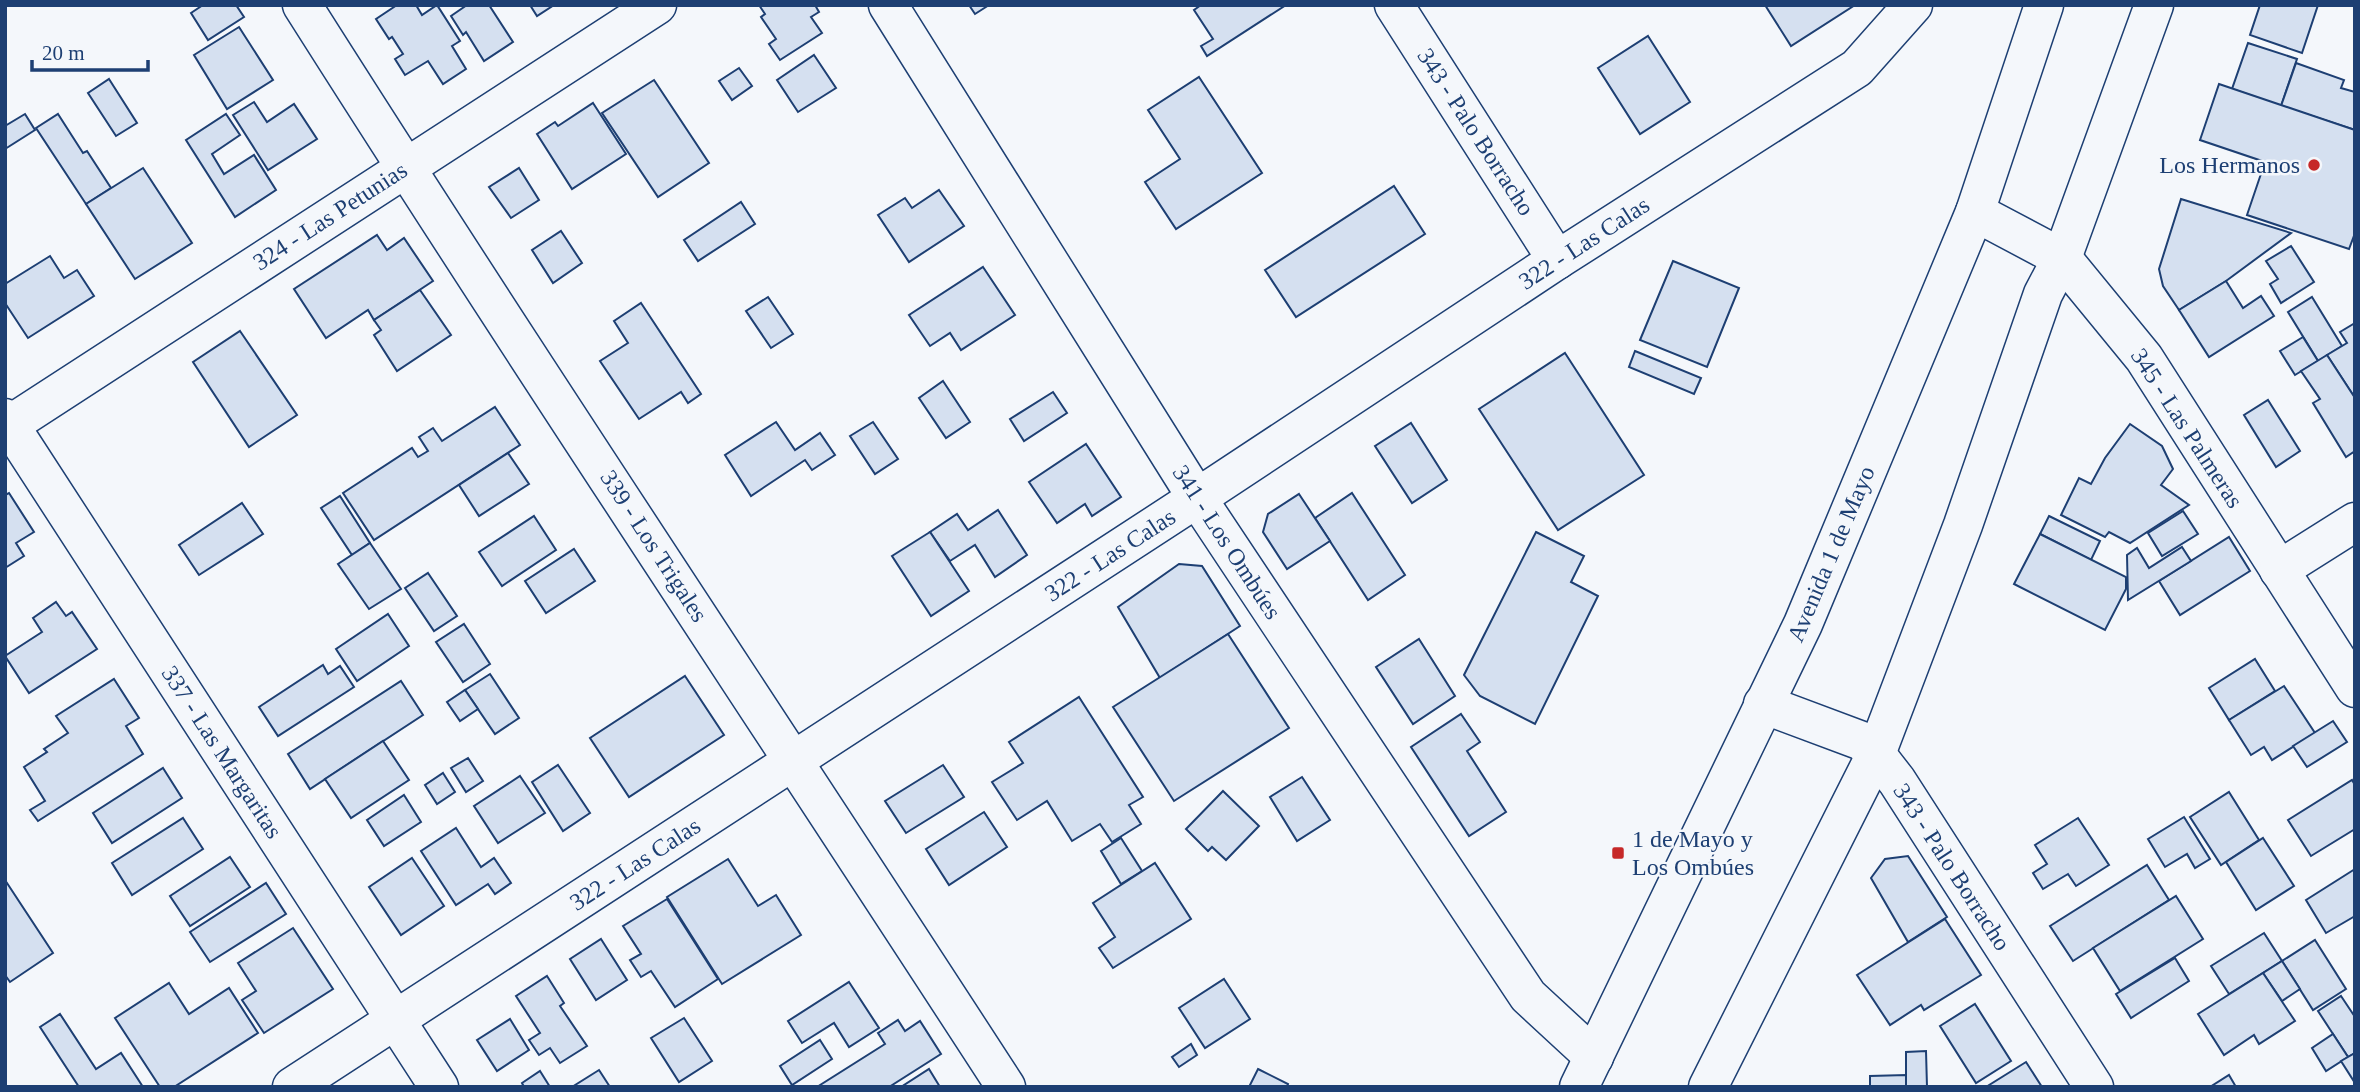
<svg xmlns="http://www.w3.org/2000/svg" width="2360" height="1092" font-family="'Times New Roman',serif">
<rect width="100%" height="100%" fill="#f4f7fb"/>
<!-- building -->
<g fill="#d5e0f0" stroke="#1d3f73" stroke-width="2">
<polygon points="203,5 236,5 244,17 208,40 191,13"/>
<polygon points="397,5 416,5 422,15 437,5 460,41 452,46 466,69 443,84 428,61 405,75 395,59 403,54 392,37 389,39 376,19"/>
<polygon points="467,5 489,5 513,42 484,61 466,32 463,35 451,16"/>
<polygon points="530,5 554,5 537,16"/>
<polygon points="759,5 815,5 819,12 811,17 822,33 780,60 769,44 776,39 761,17 765,14"/>
<polygon points="969,5 989,5 975,14"/>
<polygon points="1201,5 1286,5 1207,56 1201,46 1213,39 1194,10"/>
<polygon points="1765,5 1855,5 1791,46"/>
<polygon points="2260,5 2318,5 2302,53 2250,35"/>
<polygon points="239,27 273,80 227,109 194,55"/>
<polygon points="1648,36 1690,102 1640,134 1598,68"/>
<polygon points="2248,43 2297,59 2281,106 2232,89"/>
<polygon points="814,55 836,88 798,112 777,80"/>
<polygon points="2296,63 2344,80 2341,88 2355,92 2355,130 2281,106"/>
<polygon points="739,68 752,86 732,100 719,81"/>
<polygon points="1199,77 1262,173 1176,229 1145,182 1180,159 1148,110"/>
<polygon points="109,79 137,123 116,136 88,93"/>
<polygon points="654,80 709,163 658,197 602,113"/>
<polygon points="2219,84 2355,130 2355,233 2349,249 2247,215 2265,162 2200,140"/>
<polygon points="254,102 267,122 294,104 317,139 268,170 233,115"/>
<polygon points="593,103 626,154 572,189 537,134 555,122 558,126"/>
<polygon points="25,114 35,130 5,149 5,126"/>
<polygon points="58,114 83,153 87,151 111,188 86,204 36,128"/>
<polygon points="226,114 240,135 212,154 224,174 254,155 276,190 235,217 186,140"/>
<polygon points="143,168 192,243 135,279 86,204"/>
<polygon points="519,168 539,200 511,218 489,187"/>
<polygon points="1394,186 1425,234 1296,317 1265,270"/>
<polygon points="939,190 964,226 909,262 878,215 905,198 912,208"/>
<polygon points="2181,199 2291,233 2226,281 2179,310 2163,286 2159,269"/>
<polygon points="741,202 755,224 698,261 684,240"/>
<polygon points="561,231 582,263 553,283 532,250"/>
<polygon points="377,235 387,250 404,238 433,281 374,320 368,310 326,338 294,289"/>
<polygon points="2291,246 2314,282 2281,303 2270,284 2278,279 2266,261"/>
<polygon points="50,256 64,278 77,270 94,296 28,338 5,303 5,284"/>
<polygon points="1673,261 1739,288 1707,367 1640,340"/>
<polygon points="983,267 1015,315 961,350 950,333 930,346 909,315"/>
<polygon points="2226,281 2243,308 2261,296 2274,316 2209,357 2179,310"/>
<polygon points="420,290 451,335 397,371 374,335 381,330 374,320"/>
<polygon points="768,297 793,334 771,348 746,311"/>
<polygon points="2312,297 2342,346 2318,361 2288,312"/>
<polygon points="641,303 701,394 688,403 681,392 639,419 600,361 628,343 614,321"/>
<polygon points="2355,323 2355,398 2327,355 2347,343 2340,332"/>
<polygon points="240,331 297,415 249,447 193,362"/>
<polygon points="2303,337 2318,361 2295,375 2280,351"/>
<polygon points="1635,351 1701,378 1694,394 1629,367"/>
<polygon points="1565,353 1644,475 1558,530 1479,409"/>
<polygon points="2327,355 2355,398 2355,451 2346,457 2313,403 2320,399 2301,371"/>
<polygon points="943,381 970,422 946,438 919,398"/>
<polygon points="1053,392 1067,413 1024,441 1010,419"/>
<polygon points="2268,400 2300,451 2276,467 2244,415"/>
<polygon points="495,407 520,445 374,540 343,493 412,448 418,457 428,451 419,437 433,428 442,441"/>
<polygon points="776,422 795,450 820,433 835,455 812,470 805,460 751,496 725,455"/>
<polygon points="873,422 898,459 875,474 850,436"/>
<polygon points="1411,423 1447,480 1412,503 1375,446"/>
<polygon points="2130,424 2162,446 2173,469 2161,485 2189,505 2130,543 2109,532 2105,537 2061,515 2079,478 2091,484 2105,458"/>
<polygon points="1086,444 1121,497 1092,516 1085,504 1057,523 1029,482"/>
<polygon points="508,453 529,484 479,516 459,485"/>
<polygon points="9,493 34,532 16,543 24,556 5,568 5,495"/>
<polygon points="1352,493 1405,575 1368,600 1315,518"/>
<polygon points="1299,494 1330,541 1287,569 1263,532 1268,514"/>
<polygon points="340,496 370,543 352,555 321,508"/>
<polygon points="242,503 263,534 199,575 179,545"/>
<polygon points="998,510 1027,555 995,577 975,545 950,561 930,532 957,514 968,530"/>
<polygon points="2183,511 2198,534 2162,556 2148,533"/>
<polygon points="534,516 556,550 502,586 479,552"/>
<polygon points="2049,516 2100,541 2091,560 2040,534"/>
<polygon points="930,532 969,591 931,616 892,556"/>
<polygon points="1536,532 1584,556 1571,582 1598,596 1535,724 1480,696 1464,675"/>
<polygon points="2040,534 2126,577 2126,589 2105,630 2014,584"/>
<polygon points="2229,537 2250,571 2180,615 2159,581"/>
<polygon points="370,543 401,589 369,609 338,564"/>
<polygon points="2182,547 2191,561 2128,600 2127,555 2137,548 2149,568"/>
<polygon points="574,549 595,581 546,613 525,581"/>
<polygon points="1179,564 1202,566 1240,626 1160,678 1118,607"/>
<polygon points="428,573 457,616 434,631 405,588"/>
<polygon points="56,602 66,616 72,612 97,649 29,693 5,656 42,632 33,618"/>
<polygon points="388,614 409,646 357,681 336,649"/>
<polygon points="464,624 490,664 463,682 436,642"/>
<polygon points="1228,634 1289,728 1174,801 1113,707"/>
<polygon points="1419,639 1455,696 1413,724 1376,667"/>
<polygon points="2255,659 2275,691 2229,720 2209,688"/>
<polygon points="323,665 328,674 340,666 354,687 278,736 259,707"/>
<polygon points="490,674 519,718 495,734 465,690"/>
<polygon points="685,676 724,735 629,797 590,738"/>
<polygon points="114,679 139,718 126,726 143,754 38,821 30,810 45,801 24,767 47,752 44,749 68,733 56,716"/>
<polygon points="401,681 423,715 310,789 288,754"/>
<polygon points="2284,686 2315,733 2272,760 2264,747 2251,755 2229,720"/>
<polygon points="465,690 478,709 460,721 447,702"/>
<polygon points="1079,697 1143,797 1129,805 1141,824 1112,842 1100,824 1072,841 1047,801 1017,820 992,782 1023,763 1009,742"/>
<polygon points="1461,714 1480,742 1467,751 1506,812 1469,836 1411,747"/>
<polygon points="2333,721 2347,742 2307,767 2293,746"/>
<polygon points="383,741 409,780 351,818 325,779"/>
<polygon points="468,758 483,781 466,792 451,768"/>
<polygon points="558,765 590,813 563,831 532,782"/>
<polygon points="943,765 964,797 906,833 885,801"/>
<polygon points="163,768 182,798 112,843 93,813"/>
<polygon points="443,773 455,792 437,804 425,785"/>
<polygon points="520,776 545,813 498,843 474,806"/>
<polygon points="1302,777 1330,820 1297,841 1270,797"/>
<polygon points="2352,780 2355,785 2355,829 2311,856 2288,820"/>
<polygon points="1223,791 1259,826 1226,860 1212,847 1208,851 1186,829"/>
<polygon points="2229,792 2259,840 2221,865 2190,817"/>
<polygon points="404,795 421,822 384,846 367,820"/>
<polygon points="984,812 1007,847 949,885 926,849"/>
<polygon points="2184,817 2210,859 2195,868 2187,854 2165,867 2148,839"/>
<polygon points="183,818 203,849 132,895 112,863"/>
<polygon points="2078,818 2109,865 2076,886 2068,874 2043,889 2033,873 2047,864 2035,845"/>
<polygon points="456,828 481,867 494,858 511,883 495,894 488,884 456,905 421,851"/>
<polygon points="1121,838 1142,871 1121,884 1101,851"/>
<polygon points="2263,838 2294,886 2256,910 2226,862"/>
<polygon points="1908,856 1947,917 1908,942 1871,878 1885,859"/>
<polygon points="230,857 250,887 190,926 170,896"/>
<polygon points="412,858 444,906 401,935 369,887"/>
<polygon points="728,859 758,906 776,895 801,935 722,984 667,897"/>
<polygon points="1155,863 1191,919 1113,968 1099,948 1115,937 1093,903"/>
<polygon points="2147,865 2169,900 2073,961 2050,926"/>
<polygon points="2355,869 2355,916 2326,933 2306,900"/>
<polygon points="5,880 53,953 10,982 5,975"/>
<polygon points="266,883 286,914 210,962 190,932"/>
<polygon points="2176,896 2203,939 2120,991 2093,948"/>
<polygon points="667,899 718,979 675,1007 651,971 641,977 630,960 641,954 623,926"/>
<polygon points="1945,919 1981,975 1924,1010 1921,1005 1890,1025 1857,975"/>
<polygon points="293,928 333,989 264,1033 242,1000 256,991 238,963"/>
<polygon points="2264,933 2282,961 2229,994 2211,966"/>
<polygon points="601,939 627,980 596,1000 570,959"/>
<polygon points="2315,940 2346,989 2313,1010 2282,961"/>
<polygon points="2175,958 2189,981 2131,1018 2116,994"/>
<polygon points="2282,961 2300,989 2282,1001 2263,973"/>
<polygon points="2263,973 2295,1021 2259,1044 2254,1035 2224,1055 2198,1014"/>
<polygon points="547,976 564,1003 560,1006 587,1046 560,1063 550,1048 539,1055 529,1040 540,1033 516,996"/>
<polygon points="1224,979 1250,1019 1205,1048 1179,1008"/>
<polygon points="849,982 879,1028 849,1047 834,1023 802,1043 788,1021"/>
<polygon points="169,983 189,1014 229,988 258,1033 174,1087 160,1087 115,1018"/>
<polygon points="2341,996 2355,1017 2355,1053 2348,1057 2318,1011"/>
<polygon points="1975,1004 2011,1061 1976,1083 1940,1026"/>
<polygon points="60,1014 96,1069 121,1053 143,1087 79,1087 40,1027"/>
<polygon points="684,1018 712,1061 679,1082 651,1038"/>
<polygon points="510,1019 529,1050 497,1071 477,1040"/>
<polygon points="898,1020 905,1031 920,1021 941,1054 889,1087 817,1087 885,1044 878,1033"/>
<polygon points="2333,1034 2348,1057 2326,1071 2312,1048"/>
<polygon points="820,1040 832,1059 792,1085 780,1066"/>
<polygon points="1191,1044 1197,1055 1179,1067 1172,1057"/>
<polygon points="1926,1051 1927,1087 1906,1087 1906,1052"/>
<polygon points="2355,1053 2355,1083 2341,1061"/>
<polygon points="2026,1062 2042,1087 1986,1087"/>
<polygon points="929,1069 940,1087 901,1087"/>
<polygon points="1258,1069 1288,1084 1287,1087 1249,1087"/>
<polygon points="599,1070 610,1087 572,1087"/>
<polygon points="540,1071 550,1087 524,1087 522,1083"/>
<polygon points="1906,1075 1906,1087 1870,1087 1870,1076"/>
<polygon points="2229,1075 2236,1087 2210,1087"/>
</g>
<g fill="none" stroke-linecap="round" stroke-linejoin="round">
<defs>
<g id="minor">
<path d="M 302,5 C 532,368 772,726 1006,1087"/>
<polyline points="888,5 1197,498 1528,996 1594,1057"/>
<polyline points="1394,5 1557,260"/>
<polyline points="1975,212 2062,258 2144,358 2355,688"/>
<polyline points="5,418 439,1087"/>
<polyline points="5,428 657,5"/>
<polyline points="2279,570 2355,522"/>
<polyline points="1763,704 1862,741 1876,754 1897,781 2094,1087"/>
<polyline points="292,1087 1197,498 1557,260 1857,68 1913,5"/>
<polyline points="1708,1087 1876,754 1963,525 2043,294 2062,258 2154,5"/>
</g>
<polyline id="major" points="1579,1087 1803,624 1975,212 2044,5"/>
</defs>
<!-- minor casing -->
<use href="#minor" stroke="#1d3f73" stroke-width="41"/>
<!-- major casing -->
<use href="#major" stroke="#1d3f73" stroke-width="41"/>
<!-- minor -->
<use href="#minor" stroke="#f4f7fb" stroke-width="38"/>
<!-- major -->
<use href="#major" stroke="#f4f7fb" stroke-width="38"/>
</g>
<!-- markers -->
<g fill="#c62828" stroke="#f4f7fb" stroke-width="2.5">
<circle cx="2314" cy="165" r="7"/>
<rect x="1611" y="846" width="14" height="14" rx="3.5"/>
</g>
<g text-anchor="middle" stroke-width="5" stroke-linejoin="round" paint-order="stroke">
<!-- street labels -->
<g font-size="24" fill="#1d3f73" stroke="#f4f7fb">
<text transform="translate(1476 132) rotate(57)" y="8">343 - Palo Borracho</text>
<text transform="translate(330 216) rotate(-33)" y="8">324 - Las Petunias</text>
<text transform="translate(1584 243) rotate(-33)" y="8">322 - Las Calas</text>
<text transform="translate(2187 428) rotate(57)" y="8">345 - Las Palmeras</text>
<text transform="translate(1227 542) rotate(57)" y="8">341 - Los Ombúes</text>
<text transform="translate(654 546) rotate(57)" y="8">339 - Los Trigales</text>
<text transform="translate(1831 554) rotate(-67)" y="8">Avenida 1 de Mayo</text>
<text transform="translate(1110 555) rotate(-33)" y="8">322 - Las Calas</text>
<text transform="translate(222 752) rotate(57)" y="8">337 - Las Margaritas</text>
<text transform="translate(635 864) rotate(-33)" y="8">322 - Las Calas</text>
<text transform="translate(1952 867) rotate(57)" y="8">343 - Palo Borracho</text>
</g>
<!-- poi labels -->
<g font-size="24" fill="#1d3f73" stroke="#f4f7fb" text-anchor="end">
<text x="2300" y="173">Los Hermanos</text>
<text x="1632" y="847" text-anchor="start">1 de Mayo y<tspan x="1632" dy="28">Los Ombúes</tspan></text>
</g>
</g>
<!-- border -->
<rect width="2360" height="1092" fill="none" stroke="#1d3f73" stroke-width="14"/>
<!-- scale -->
<path d="M32 60v10h116v-10" fill="none" stroke="#1d3f73" stroke-width="3.5"/>
<text x="42" y="60" font-size="21" fill="#1d3f73" stroke="#f4f7fb" stroke-width="5" paint-order="stroke">20 m</text>
</svg>
